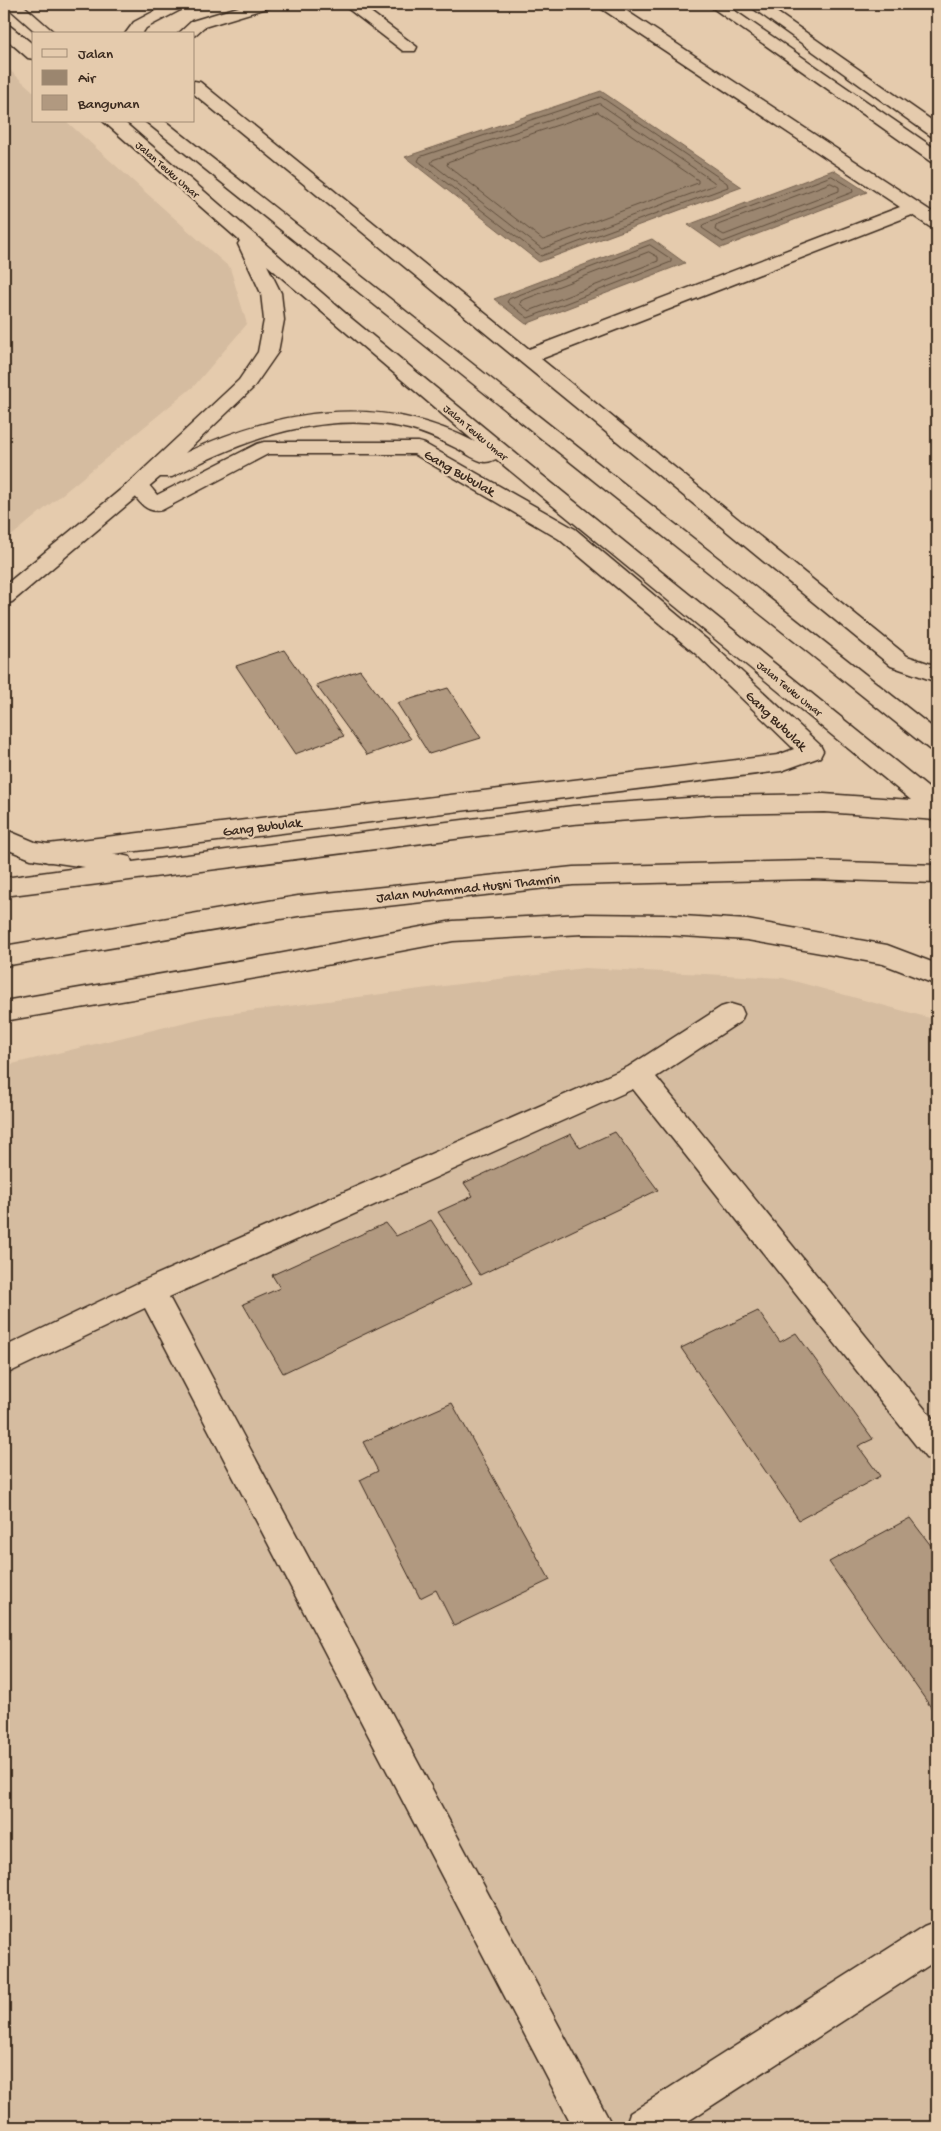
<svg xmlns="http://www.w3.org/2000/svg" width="941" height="2131" font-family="'Gochi Hand',sans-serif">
<rect width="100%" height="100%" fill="#e5cbad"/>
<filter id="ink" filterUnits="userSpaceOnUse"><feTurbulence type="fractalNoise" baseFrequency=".02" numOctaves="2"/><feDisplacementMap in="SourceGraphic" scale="10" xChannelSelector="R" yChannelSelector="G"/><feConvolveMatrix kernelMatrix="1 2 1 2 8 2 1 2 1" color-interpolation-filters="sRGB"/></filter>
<g filter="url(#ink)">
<!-- built -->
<g fill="#d5bca0">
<polygon points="4,65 34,92 34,121 66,121 230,268 247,324 194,386 4,542"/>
<polygon points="584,968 783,978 937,1020 937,2127 4,2127 4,1066 211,1016"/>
</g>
<!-- water -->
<g fill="#9b866f" stroke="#75614f">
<polygon points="601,91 742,187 539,262 405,157"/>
<polygon points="833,170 867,192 721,248 688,225"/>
<polygon points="652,239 685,263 526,324 494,299"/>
</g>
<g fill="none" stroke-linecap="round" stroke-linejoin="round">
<!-- shore -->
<g stroke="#614f3e" stroke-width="1">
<polygon points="601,97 727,183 728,187 541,256 418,161 420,157"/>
<polygon points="600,104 714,182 715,185 542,249 431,163 433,160"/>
<polygon points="598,112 698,180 698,183 543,240 447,165 448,162"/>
<polygon points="832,176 852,188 853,192 723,242 702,228 703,225"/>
<polygon points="831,183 839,187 839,191 724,235 715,230 716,226"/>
<polygon points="650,245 671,259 671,262 528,318 507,302 509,299"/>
<polygon points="649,252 658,257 658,261 529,311 520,304 521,301"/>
</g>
</g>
<!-- building -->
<g fill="#b19980" stroke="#3b2a1e">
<polygon points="284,650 344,736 295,754 236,666"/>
<polygon points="360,670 411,739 367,755 316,685"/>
<polygon points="448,688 481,738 429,754 397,703"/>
<polygon points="615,1132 658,1190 480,1275 438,1212 473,1196 464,1183 571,1134 580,1148"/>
<polygon points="431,1220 472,1283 283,1373 243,1304 280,1288 272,1275 386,1223 396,1236"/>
<polygon points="758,1311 780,1342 796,1333 873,1439 858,1446 880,1476 799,1520 681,1348"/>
<polygon points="452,1403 550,1580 454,1626 436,1590 420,1598 360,1480 378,1471 363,1442"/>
<polygon points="910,1518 932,1547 937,1545 937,1716 829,1562"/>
</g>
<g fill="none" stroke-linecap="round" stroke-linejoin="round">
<defs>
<g id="lane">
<polygon points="248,4 272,4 270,7 204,27 194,36 194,34 178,34 192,21"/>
<polygon points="342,4 360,4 417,47 415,51 403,51"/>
<polygon points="597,4 616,4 937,215 937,228 930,227 912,215 541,359 907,656 937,666 937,682 891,666 194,94 194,81 200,82 529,349 900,207 599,7"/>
</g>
<g id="street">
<path d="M 264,442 L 418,442 L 425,444 L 575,529 L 712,644 L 820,745 L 823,751 L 820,757 L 781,771 L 48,862 L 39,859 L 35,853 L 39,847 L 48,844 L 778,755 L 794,749 L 696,654 L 559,539 L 414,454 L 268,454 L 162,510 C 145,514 137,499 128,486 L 131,481 C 145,478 149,485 157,495 L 257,444 Z"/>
<polygon points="731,1004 741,1007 744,1014 741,1021 656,1077 937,1424 937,1462 926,1458 633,1089 169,1297 613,2127 573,2127 145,1308 4,1375 4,1347 140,1282 628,1067 721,1007"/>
<polygon points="937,1921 937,1960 679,2127 625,2127 630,2113 924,1926"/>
</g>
<g id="primary">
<polygon points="4,4 22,4 56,34 38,34"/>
<polygon points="168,4 188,4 186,7 146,28 142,34 125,34 134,22"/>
<polygon points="707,4 725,4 937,150 937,163 931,162"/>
<polygon points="747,4 765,4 937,124 937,137 931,136"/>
<polygon points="4,24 10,26 34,45 34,59 28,58 4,37"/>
<path d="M 103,121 L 123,121 L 352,319 L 543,476 L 937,795 L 937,820 L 824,812 L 717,814 L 573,824 L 4,896 L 4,878 L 85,867 L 31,859 L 4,848 L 4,829 L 35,842 L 121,855 L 130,857 L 132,862 L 573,806 L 717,796 L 824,794 L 911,800 L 496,459 C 492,461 489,462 485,462 C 476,461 466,453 458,449 C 442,441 426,433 409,429 C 325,409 246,438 172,477 L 160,477 L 12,602 L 4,604 L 4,586 L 131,481 L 239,380 L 258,352 L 264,320 L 261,293 L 238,244 L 240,241 ZM 267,265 L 475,442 C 379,392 279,409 185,453 L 253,388 L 278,352 L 284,320 L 281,293 Z"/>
<polygon points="145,121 165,121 937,731 937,751 929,749"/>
<polygon points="810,861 937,865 937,883 810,879 573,885 298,916 4,966 4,946 298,896 573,867"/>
<polygon points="583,914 666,915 747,920 887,945 937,964 937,985 883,964 747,940 666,935 583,934 453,941 273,975 4,1021 4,1001 273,955 453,921"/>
</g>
</defs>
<!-- lane casing -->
<use href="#lane" stroke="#3b2a1e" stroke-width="3"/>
<!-- street casing -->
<use href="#street" stroke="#3b2a1e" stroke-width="3"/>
<!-- primary casing -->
<use href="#primary" stroke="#3b2a1e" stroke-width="3"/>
<!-- lane -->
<use href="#lane" fill="#e5cbad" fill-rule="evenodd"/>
<!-- street -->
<use href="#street" fill="#e5cbad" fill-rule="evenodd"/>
<!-- primary -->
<use href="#primary" fill="#e5cbad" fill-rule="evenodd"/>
</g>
</g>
<g text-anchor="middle" stroke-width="4.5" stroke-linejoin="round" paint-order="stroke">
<!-- far-street labels -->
<g font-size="11" fill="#3b2a1e" stroke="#e5cbad">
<text transform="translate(168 169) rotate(41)" y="4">Jalan Teuku Umar</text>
<text transform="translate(476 432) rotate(40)" y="4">Jalan Teuku Umar</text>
<text transform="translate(790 688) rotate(39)" y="4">Jalan Teuku Umar</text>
</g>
<!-- street labels -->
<g font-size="14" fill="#3b2a1e" stroke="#e5cbad">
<text transform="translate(460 472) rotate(30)" y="5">Gang Bubulak</text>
<text transform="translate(777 720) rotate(44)" y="5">Gang Bubulak</text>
<text transform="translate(262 826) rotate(-7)" y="5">Gang Bubulak</text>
<text transform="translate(468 887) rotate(-6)" y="5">Jalan Muhammad Husni Thamrin</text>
</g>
</g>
<!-- margin -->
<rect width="941" height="2131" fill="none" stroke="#e5cbad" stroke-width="20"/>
<rect x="10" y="10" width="921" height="2111" fill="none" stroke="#3b2a1e" stroke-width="2" filter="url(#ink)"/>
<!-- legend -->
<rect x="32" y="32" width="162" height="90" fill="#e5cbad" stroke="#a18b74"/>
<rect x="42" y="49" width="25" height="8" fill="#e5cbad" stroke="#a18b74"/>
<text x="78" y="58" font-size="15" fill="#3b2a1e">Jalan</text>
<rect x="42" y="70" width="25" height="15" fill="#9b866f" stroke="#a18b74"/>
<text x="78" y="82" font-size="15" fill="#3b2a1e">Air</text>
<rect x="42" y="95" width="25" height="15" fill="#b19980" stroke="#a18b74"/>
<text x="78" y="108" font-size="15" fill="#3b2a1e">Bangunan</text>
</svg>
